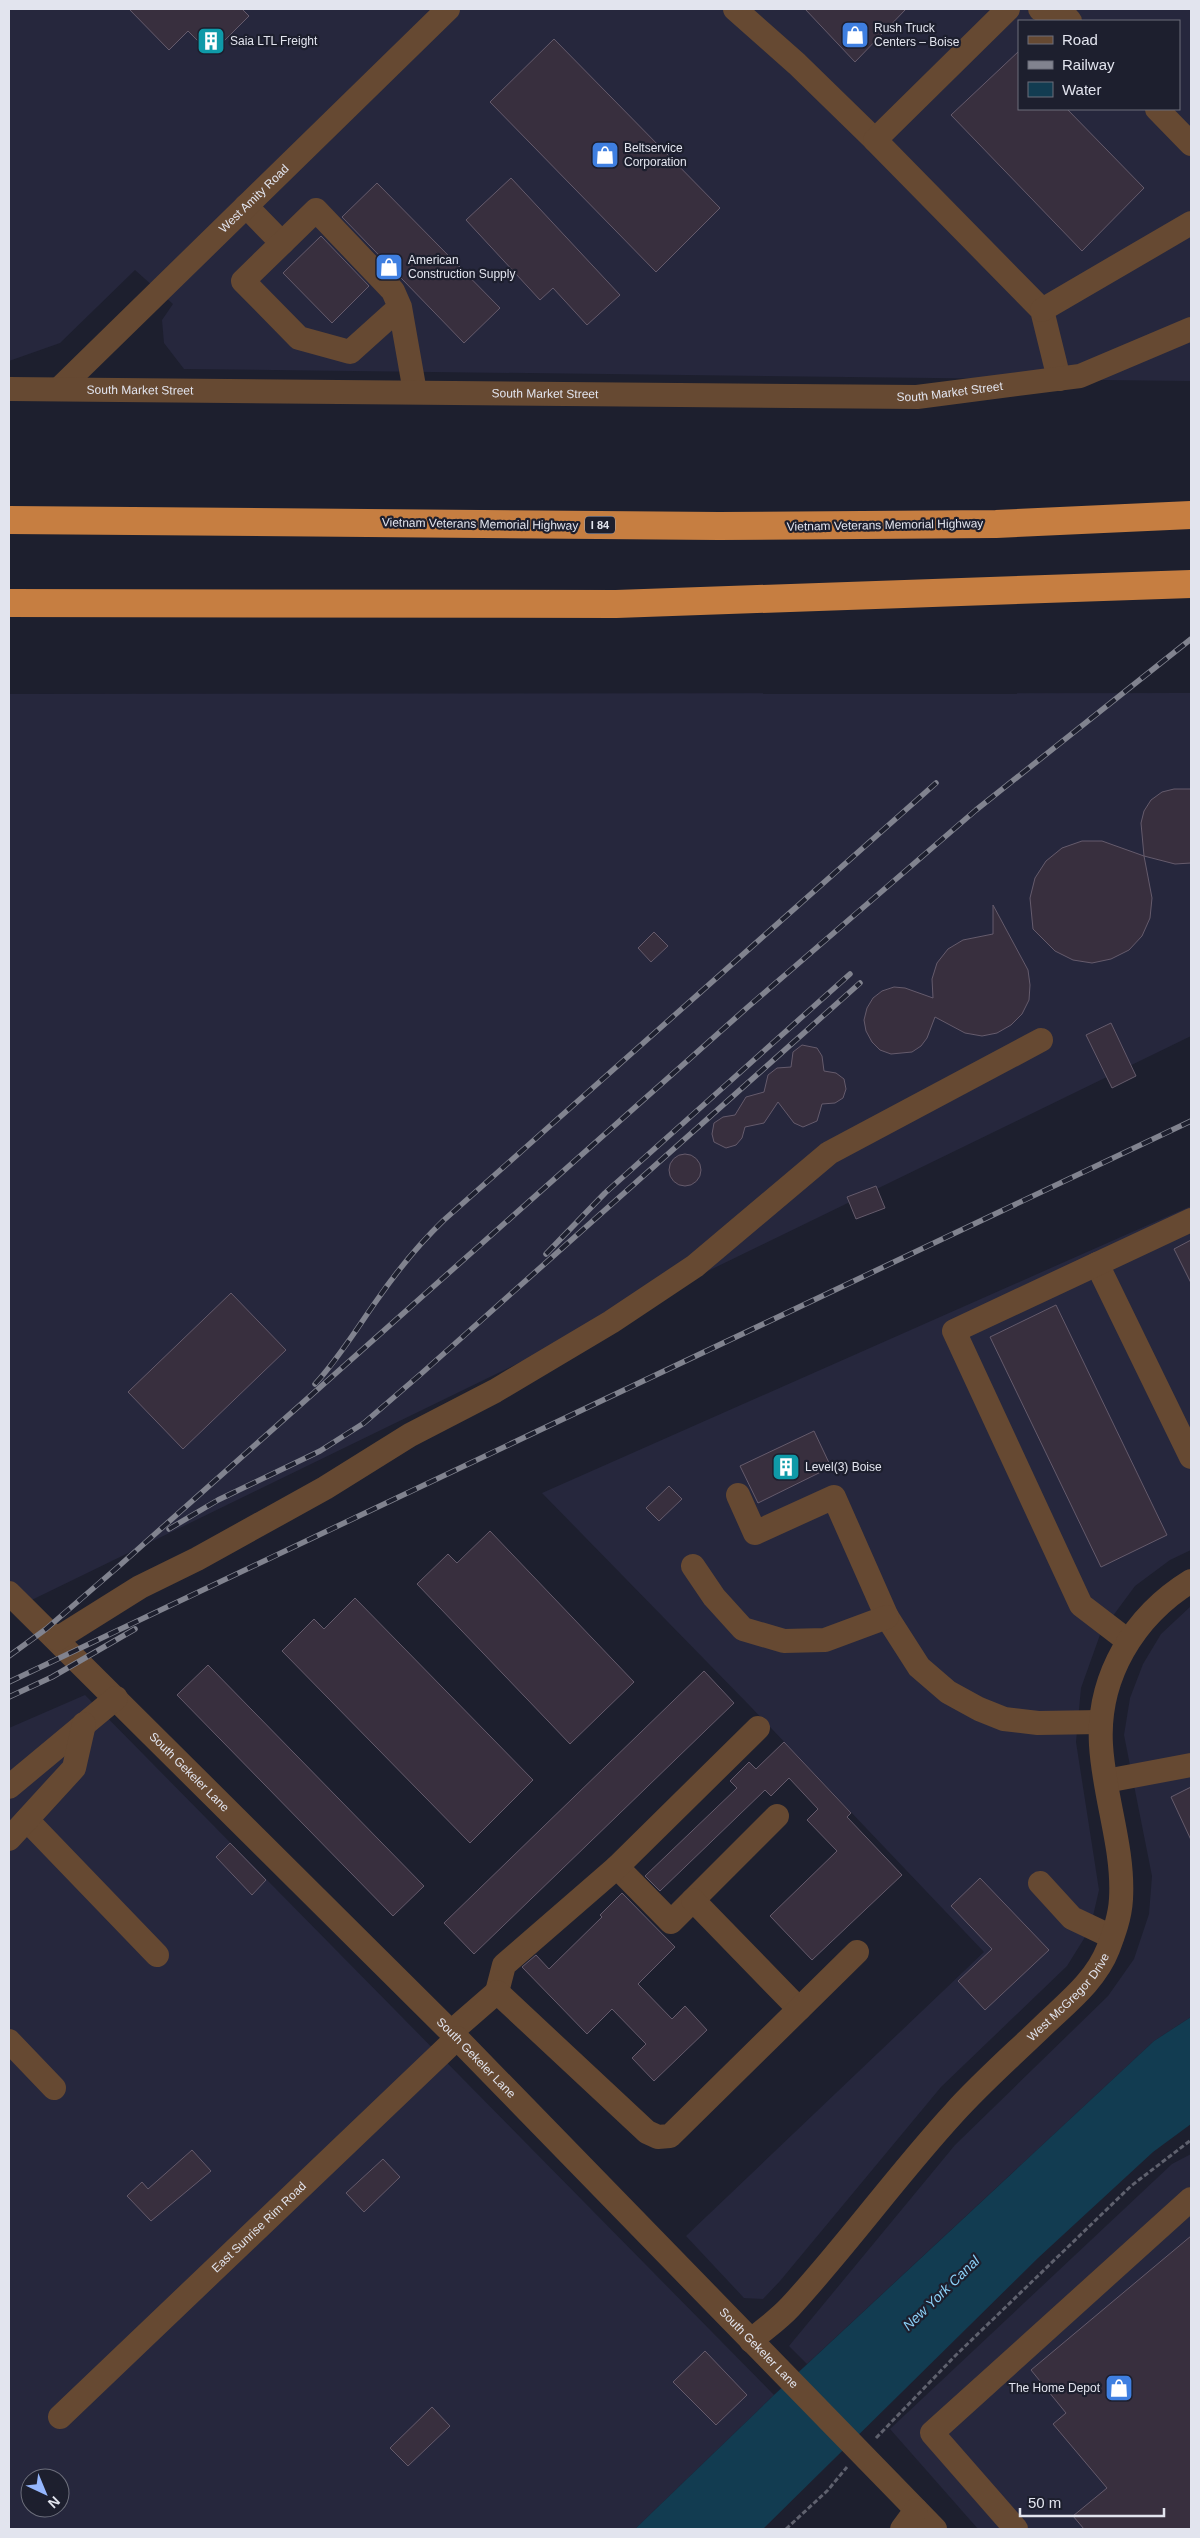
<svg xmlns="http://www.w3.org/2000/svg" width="1200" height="2538" font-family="Helvetica,sans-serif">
<rect width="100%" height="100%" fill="#1d1f2e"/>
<!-- built -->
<g fill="#26273d" fill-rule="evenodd">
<path d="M 9,9 L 1191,9 L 1191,381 L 184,369 L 164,343 L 162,320 L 173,304 L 135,270 L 60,343 L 9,361 ZM 1019,21 L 1179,21 L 1179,109 L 1019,109 Z"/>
<polygon points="1191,693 1191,1036 9,1611 9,694"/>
<polygon points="1191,1206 1191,1550 1170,1560 1135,1586 1101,1632 1081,1688 1076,1742 1099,1890 1090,1929 1067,1966 941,2087 780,2281 763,2299 744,2298 686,2236 984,1952 750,1706 542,1493"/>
<polygon points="1191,1606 1191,2017 1154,2041 807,2364 789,2346 955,2145 1108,1996 1134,1959 1149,1914 1152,1876 1124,1735 1130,1698 1143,1664 1161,1634"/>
<path d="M 85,1695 L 774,2395 L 635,2529 L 9,2529 L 9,1728 ZM 30,2478 L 60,2478 L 60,2508 L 30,2508 Z"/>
<polygon points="1191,2154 1191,2529 978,2529 890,2429 1172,2164"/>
</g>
<!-- water -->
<polygon fill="#123c51" points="1191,2017 1191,2124 1153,2152 1038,2258 763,2529 635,2529 774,2395 1154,2041"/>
<!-- building -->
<g fill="#382f3e" stroke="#655b6c">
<polygon points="129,9 242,9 249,16 211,54 188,31 169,50"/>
<polygon points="805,9 906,9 855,62"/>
<polygon points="554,39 720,208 656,272 490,102"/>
<polygon points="1019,51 1019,109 1067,109 1144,188 1082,251 951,115"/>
<polygon points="511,178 620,295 587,325 553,288 540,300 466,220"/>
<polygon points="377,183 500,308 464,343 342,217"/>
<polygon points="321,236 369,286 332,323 283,273"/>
<polygon points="1174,789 1191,789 1191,863 1175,864 1144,856 1152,898 1150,918 1142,936 1129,950 1111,959 1092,963 1073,960 1055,951 1033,929 1030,898 1035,878 1046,861 1062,848 1082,841 1102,841 1144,856 1141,823 1144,811 1151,800 1162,792"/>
<polygon points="993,905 1028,970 1030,985 1029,1000 1022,1014 1011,1025 997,1033 982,1036 965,1033 935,1017 927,1038 921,1046 912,1052 891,1054 880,1050 872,1042 866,1031 864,1020 867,1008 873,998 882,991 894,987 905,988 933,998 932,979 937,963 948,949 963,940 993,934"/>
<polygon points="654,932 668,946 651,962 638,948"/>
<polygon points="1111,1023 1136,1076 1112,1088 1086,1035"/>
<polygon points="802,1045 817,1048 822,1056 824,1071 836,1073 844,1079 846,1089 843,1098 835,1103 822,1104 817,1121 803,1127 794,1123 778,1102 764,1123 745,1127 742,1138 736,1145 726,1148 714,1142 712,1134 714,1123 723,1117 735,1115 746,1097 764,1092 768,1075 777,1068 791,1067 793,1052"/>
<circle cx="685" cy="1170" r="16"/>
<polygon points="876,1186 885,1208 856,1219 847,1197"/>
<polygon points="1191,1240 1191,1283 1174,1249"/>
<polygon points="231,1293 286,1350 183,1449 128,1392"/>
<polygon points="1056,1305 1167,1535 1101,1567 990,1337"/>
<polygon points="814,1431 831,1467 758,1503 740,1466"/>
<polygon points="669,1486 682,1499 659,1521 646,1508"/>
<polygon points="490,1531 634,1682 570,1744 417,1584 448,1554 457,1563"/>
<polygon points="355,1598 533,1780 470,1843 282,1651 314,1619 324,1629"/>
<polygon points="208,1665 424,1886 393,1916 177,1695"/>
<polygon points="704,1671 734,1703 474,1954 444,1923"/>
<polygon points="784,1742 851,1813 847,1817 902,1875 812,1960 770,1916 837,1851 807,1820 818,1809 789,1778 771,1796 765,1790 660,1891 645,1876 737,1788 730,1781 749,1762 756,1769"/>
<polygon points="1191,1787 1191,1840 1171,1797"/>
<polygon points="230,1843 266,1880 252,1895 216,1857"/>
<polygon points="980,1878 1049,1950 985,2010 958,1981 992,1949 951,1906"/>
<polygon points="622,1893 675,1947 638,1984 672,2019 685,2006 707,2030 654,2081 632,2058 646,2044 612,2009 587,2034 522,1967 536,1955 549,1969 602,1917 600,1915"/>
<polygon points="192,2150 211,2171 151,2221 127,2196 142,2182 148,2189"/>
<polygon points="383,2159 400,2177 364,2212 346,2193"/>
<polygon points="1191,2236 1191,2529 1084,2529 1073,2516 1107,2488 1053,2424 1066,2413 1031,2370"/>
<polygon points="705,2351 747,2395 716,2425 673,2382"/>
<polygon points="432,2407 450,2426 408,2466 390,2448"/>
</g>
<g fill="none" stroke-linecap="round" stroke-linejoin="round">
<!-- path -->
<g stroke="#5f616e" stroke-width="3" stroke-dasharray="5 2.5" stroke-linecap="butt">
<polyline points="876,2438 956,2355 1131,2186 1191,2140"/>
<polyline points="786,2529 828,2490 847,2467"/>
</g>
<!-- minor -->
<g stroke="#664932" stroke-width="24">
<polyline points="735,9 797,64 875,140"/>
<polyline points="1008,9 875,140 1042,310 1059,379"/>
<polyline points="1040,9 1060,10 1070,21"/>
<polyline points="1157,109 1191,144"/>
<polyline points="246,206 282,243"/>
<polyline points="400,307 350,352 299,338 243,281 316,210 393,291 400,307 415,392"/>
<polyline points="1042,310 1191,223"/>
<path id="s1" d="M 60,388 L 448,9"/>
<path id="s2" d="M 9,389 L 917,397 L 1080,376 L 1191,329"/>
<polyline points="1097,1264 1191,1457"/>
<polyline points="738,1495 755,1533 834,1497 887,1617 919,1667 948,1692 979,1709 1004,1719 1038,1723 1101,1722"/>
<polyline points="693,1566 714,1597 743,1629 784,1641 825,1640 887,1617"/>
<path id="s3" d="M 9,1593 L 451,2032 L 935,2529"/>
<polyline points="57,1639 140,1587 197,1559 325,1488 410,1435 495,1391 611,1322 695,1266 829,1153 1041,1040"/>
<polyline points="1128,1641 1081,1605 954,1331 1191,1220"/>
<polyline points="1106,1781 1191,1765"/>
<polyline points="9,1787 116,1698"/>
<polyline points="27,1820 157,1955"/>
<polyline points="9,1839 74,1768 84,1724"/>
<polyline points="617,1867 671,1922 777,1816"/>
<polyline points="1040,1883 1072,1918 1112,1937"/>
<polyline points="693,1900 799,2009"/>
<polyline points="497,1992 504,1965 617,1867 758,1728"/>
<polyline points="451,2032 497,1992 647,2132 658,2137 670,2136 857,1952"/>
<polyline points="9,2041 54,2088"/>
<path id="s4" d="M 751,2341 C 763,2330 778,2320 790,2307 C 847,2245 897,2175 954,2113 C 982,2082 1014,2054 1045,2024 C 1068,2002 1096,1980 1108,1949 C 1114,1933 1120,1917 1121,1899 C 1124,1848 1104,1797 1101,1745 C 1097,1677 1134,1616 1191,1581"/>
<path id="s5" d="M 60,2417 L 457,2038"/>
<polyline points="902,2529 916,2510"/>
<polyline points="1016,2529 932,2433 1191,2199"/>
</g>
<!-- highway -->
<g stroke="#c67e41" stroke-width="28">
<polyline points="9,520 719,526 996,524 1191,515"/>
<polyline points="9,603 616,604 1191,584"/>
</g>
<defs>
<g id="rail">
<polyline points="546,1254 605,1193 850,974"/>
<path d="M 315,1384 C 339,1358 357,1328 377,1300 C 397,1271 419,1244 444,1220 L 936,783"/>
<polyline points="169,1529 218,1500 320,1451 364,1423 422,1373 860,983"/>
<polyline points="9,1656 46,1629 119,1566 749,1006 976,810 1191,639"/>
<polyline points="9,1682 1191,1121"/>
<polyline points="9,1697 52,1677 135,1629"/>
</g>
</defs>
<!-- rail casing -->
<use href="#rail" stroke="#81838f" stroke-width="5.5"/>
<!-- rail -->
<use href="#rail" stroke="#1d1f2e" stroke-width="4" stroke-dasharray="11" stroke-linecap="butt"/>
</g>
<!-- icons -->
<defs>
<symbol id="shop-square" viewBox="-11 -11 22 22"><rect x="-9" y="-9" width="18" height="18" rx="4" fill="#3f7fe0" stroke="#1d1f2e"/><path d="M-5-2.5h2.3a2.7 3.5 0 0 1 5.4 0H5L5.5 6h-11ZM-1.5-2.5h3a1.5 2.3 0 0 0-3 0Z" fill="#fff"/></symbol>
<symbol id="building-square" viewBox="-11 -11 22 22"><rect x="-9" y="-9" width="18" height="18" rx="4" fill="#0f9aa8" stroke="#1d1f2e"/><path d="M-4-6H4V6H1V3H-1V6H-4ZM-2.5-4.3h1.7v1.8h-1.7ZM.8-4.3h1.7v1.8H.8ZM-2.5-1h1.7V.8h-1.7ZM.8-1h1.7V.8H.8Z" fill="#fff"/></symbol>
</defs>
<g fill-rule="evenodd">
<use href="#shop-square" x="839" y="19" width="32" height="32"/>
<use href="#building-square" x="195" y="25" width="32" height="32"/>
<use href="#shop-square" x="589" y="139" width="32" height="32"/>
<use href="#shop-square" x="373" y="251" width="32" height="32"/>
<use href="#building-square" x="770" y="1451" width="32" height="32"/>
<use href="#shop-square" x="1103" y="2372" width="32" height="32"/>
</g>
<g text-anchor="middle" stroke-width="4.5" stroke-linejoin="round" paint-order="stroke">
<!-- shield labels -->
<rect fill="#1d1f2e" stroke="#a7a9b4" stroke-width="1" x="585" y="516.5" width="30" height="17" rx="4"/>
<g font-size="11" font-weight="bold" fill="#e2e4ee">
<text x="600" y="529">I 84</text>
</g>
<!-- poi labels -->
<g font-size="12" fill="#e2e4ee" stroke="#1d1f2e" text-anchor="start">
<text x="874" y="32">Rush Truck<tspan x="874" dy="14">Centers – Boise</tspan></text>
<text x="230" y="45">Saia LTL Freight</text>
<text x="624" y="152">Beltservice<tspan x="624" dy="14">Corporation</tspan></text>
<text x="408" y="264">American<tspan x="408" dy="14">Construction Supply</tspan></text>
<text x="805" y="1471">Level(3) Boise</text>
<text x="1100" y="2392" text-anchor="end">The Home Depot</text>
</g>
<!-- street labels -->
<g font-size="12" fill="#e2e4ee" stroke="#1d1f2e">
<text dy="4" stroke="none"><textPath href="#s1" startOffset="271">West Amity Road</textPath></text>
<text dy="4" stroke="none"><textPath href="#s2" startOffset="131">South Market Street</textPath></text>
<text dy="4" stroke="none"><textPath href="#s2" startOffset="941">South Market Street</textPath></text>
<text dy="4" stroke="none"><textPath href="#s2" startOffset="536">South Market Street</textPath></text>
<text transform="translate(480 524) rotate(1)" y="4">Vietnam Veterans Memorial Highway</text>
<text transform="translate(885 525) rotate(-1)" y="4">Vietnam Veterans Memorial Highway</text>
<text dy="4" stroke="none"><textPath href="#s3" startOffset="254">South Gekeler Lane</textPath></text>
<text dy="4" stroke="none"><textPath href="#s4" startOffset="469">West McGregor Drive</textPath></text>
<text dy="4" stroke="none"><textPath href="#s3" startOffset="659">South Gekeler Lane</textPath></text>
<text dy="4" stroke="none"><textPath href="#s5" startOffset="275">East Sunrise Rim Road</textPath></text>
<text dy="4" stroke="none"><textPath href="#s3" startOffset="1064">South Gekeler Lane</textPath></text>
</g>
<!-- water labels -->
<g font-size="14" font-style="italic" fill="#8bd0f7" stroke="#1d1f2e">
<text transform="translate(941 2293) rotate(-44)" y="5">New York Canal</text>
</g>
</g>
<!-- border -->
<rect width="1200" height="2538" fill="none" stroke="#e2e4ee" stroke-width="20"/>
<!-- legend -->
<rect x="1018" y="20" width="162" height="90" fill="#1d1f2e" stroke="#6c6e7b"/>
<rect x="1028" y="36" width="25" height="8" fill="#664932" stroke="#6c6e7b"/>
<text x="1062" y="45" font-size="15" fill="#e2e4ee">Road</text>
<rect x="1028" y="61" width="25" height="8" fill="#81838f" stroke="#6c6e7b"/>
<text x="1062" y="70" font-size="15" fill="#e2e4ee">Railway</text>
<rect x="1028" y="82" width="25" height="15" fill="#123c51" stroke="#6c6e7b"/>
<text x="1062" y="95" font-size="15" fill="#e2e4ee">Water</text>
<!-- north arrow -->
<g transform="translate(45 2493) rotate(136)"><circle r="24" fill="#1d1f2e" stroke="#6c6e7b"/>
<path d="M0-4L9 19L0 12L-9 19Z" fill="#95b6fd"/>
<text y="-8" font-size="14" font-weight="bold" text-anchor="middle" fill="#e2e4ee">N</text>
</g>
<!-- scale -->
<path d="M1020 2508v8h144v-8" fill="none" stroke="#e2e4ee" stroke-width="2.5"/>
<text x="1028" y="2508" font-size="15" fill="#e2e4ee" stroke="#1d1f2e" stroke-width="4" paint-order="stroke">50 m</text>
</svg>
